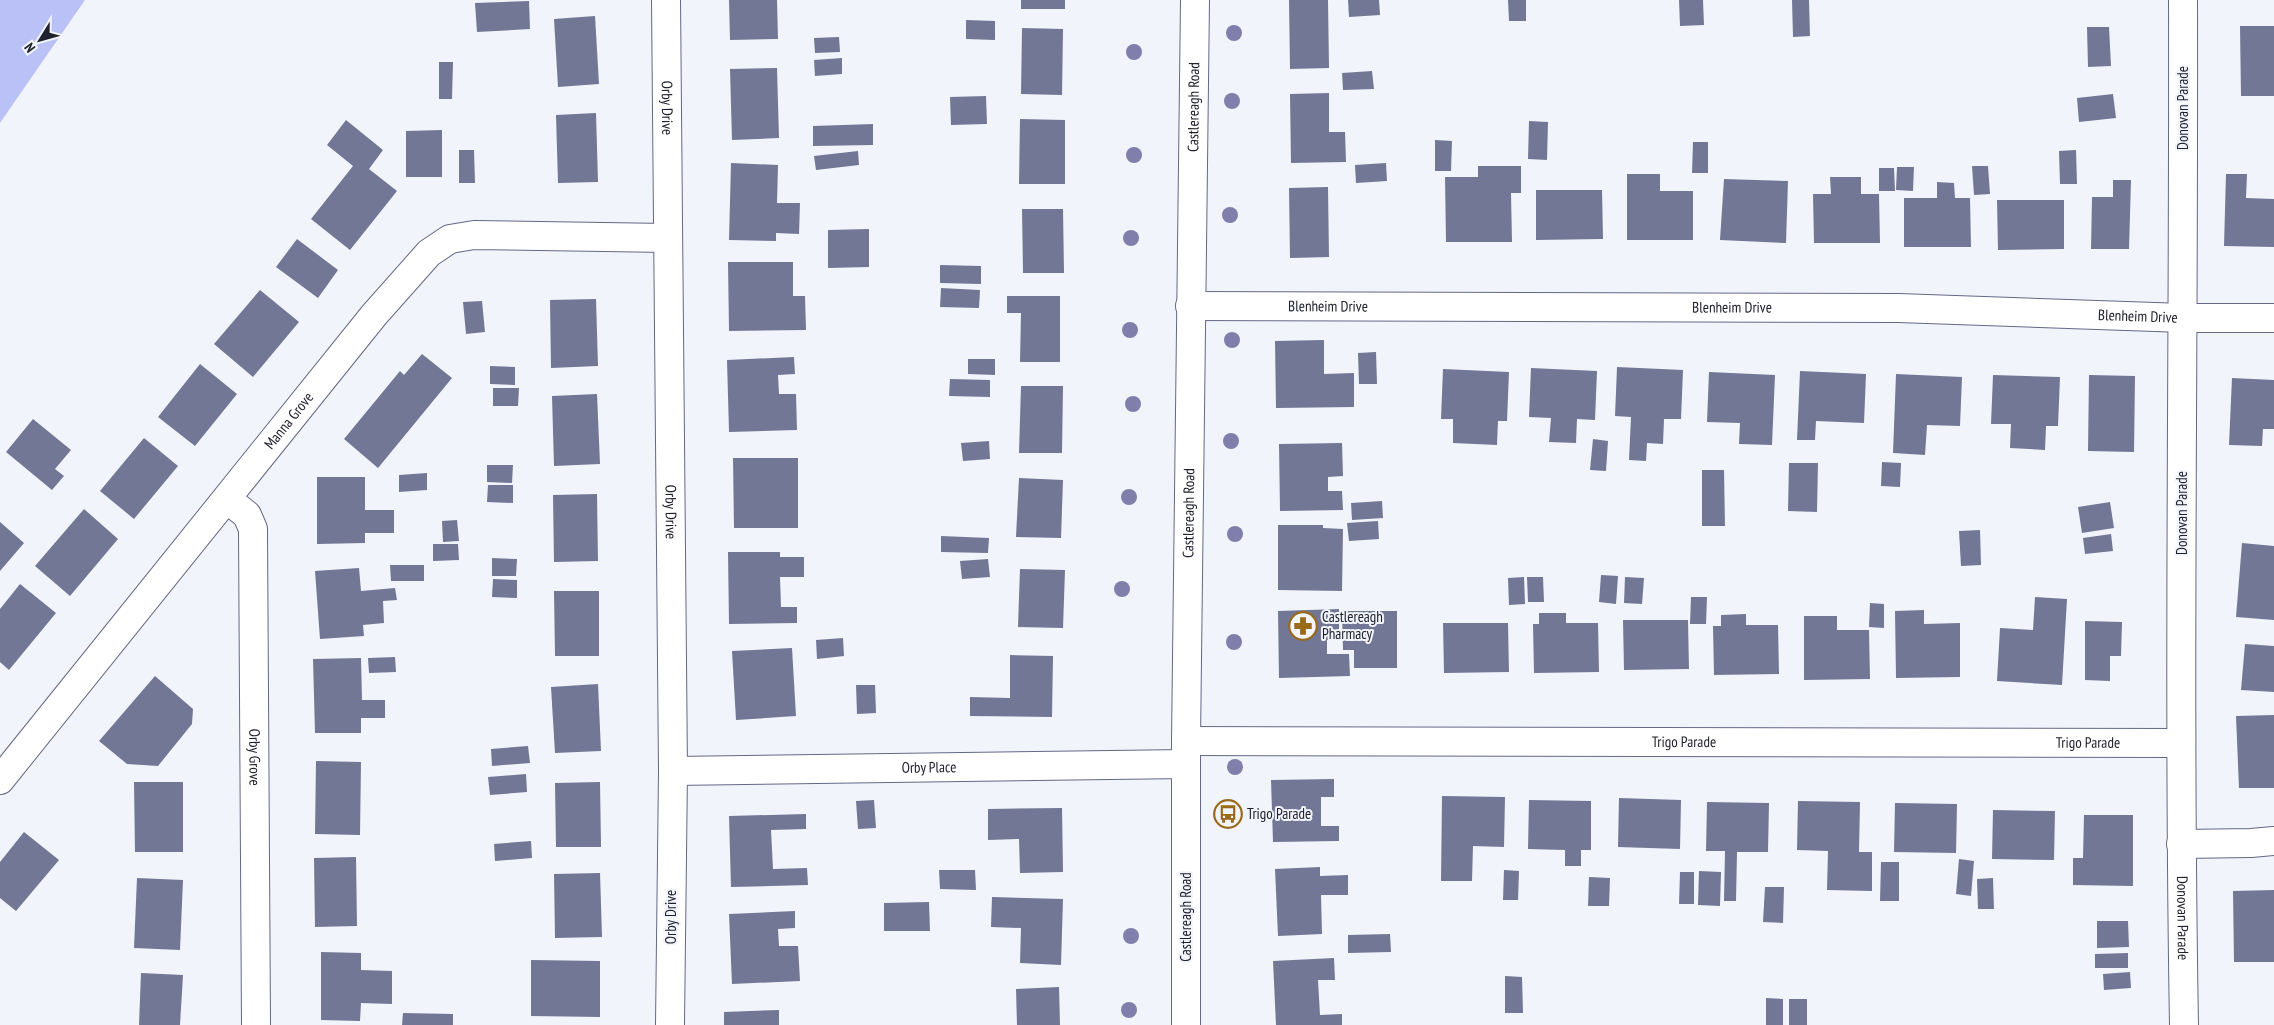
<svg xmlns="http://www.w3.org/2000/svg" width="2274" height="1025" font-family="'PT Sans Narrow',sans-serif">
<rect width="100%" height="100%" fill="#f2f4fb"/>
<!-- forest -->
<polygon fill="#bac1f6" points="0,0 85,0 0,123"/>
<!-- building -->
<g fill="#727795">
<polygon points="729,0 777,0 778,39 730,40"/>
<rect x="1021" y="0" width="44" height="9"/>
<polygon points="1289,0 1328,0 1329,68 1290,69"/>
<polygon points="1348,0 1379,0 1380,15 1349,17"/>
<polygon points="1508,0 1526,0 1526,21 1509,21"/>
<polygon points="1679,0 1703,0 1704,25 1680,26"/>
<polygon points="1792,0 1809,0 1810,36 1793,37"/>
<polygon points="529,1 530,29 477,32 475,3"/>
<polygon points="595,16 599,84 558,87 554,19"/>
<polygon points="966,20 995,21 995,40 966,39"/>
<polygon points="2240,26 2274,26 2274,96 2241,96"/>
<polygon points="2087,27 2109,27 2111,66 2088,67"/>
<polygon points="1022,28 1063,29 1062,95 1021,94"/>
<polygon points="839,37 840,52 815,53 814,38"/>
<polygon points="842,58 842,74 815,76 814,60"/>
<polygon points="439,62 453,62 452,99 439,99"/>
<polygon points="777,68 779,138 732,140 730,69"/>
<polygon points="1372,71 1374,89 1343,90 1342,73"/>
<polygon points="1329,93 1329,132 1345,132 1346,162 1291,163 1290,94"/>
<polygon points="2113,94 2116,118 2079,122 2077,98"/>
<polygon points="986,96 987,124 951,125 950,97"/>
<polygon points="596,113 598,182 558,183 556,115"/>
<polygon points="1020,119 1065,120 1065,184 1019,184"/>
<polygon points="346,120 383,150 369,169 397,191 350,250 311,219 353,166 327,145"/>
<polygon points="1529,121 1548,122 1547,160 1528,159"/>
<polygon points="873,124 873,145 813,146 813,126"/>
<polygon points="442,130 442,177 406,177 406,131"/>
<polygon points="1435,140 1452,141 1451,171 1435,171"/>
<polygon points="1693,142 1708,142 1708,173 1692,173"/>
<polygon points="459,150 474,150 475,183 459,183"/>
<polygon points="2076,150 2077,184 2060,184 2059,151"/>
<polygon points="858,151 859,165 816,170 814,156"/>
<polygon points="731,163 778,165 777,203 800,203 799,234 776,233 776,241 729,240"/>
<polygon points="1386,163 1387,181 1356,183 1355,165"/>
<polygon points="1478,166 1521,166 1521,193 1511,193 1512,242 1446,242 1445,177 1478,177"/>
<polygon points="1972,166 1988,166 1990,194 1974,195"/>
<polygon points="1897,167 1914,167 1913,191 1896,190"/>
<polygon points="1879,168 1894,168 1895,191 1879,191"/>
<polygon points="1627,174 1660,174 1660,191 1693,191 1693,240 1627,240"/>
<polygon points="2226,174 2247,174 2246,198 2274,199 2274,247 2224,246"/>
<polygon points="1830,177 1861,177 1861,194 1879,194 1880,243 1814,243 1813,194 1831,194"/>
<polygon points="1724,179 1788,181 1786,243 1720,240"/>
<polygon points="2113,180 2131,180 2129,249 2091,249 2092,197 2113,197"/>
<polygon points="1937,182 1954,183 1955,198 1970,198 1971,247 1904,247 1904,198 1937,198"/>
<polygon points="1328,187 1329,257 1290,258 1289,188"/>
<polygon points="1536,190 1602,190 1603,239 1536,240"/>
<polygon points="1997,200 2064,200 2064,249 1998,250"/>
<polygon points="1022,209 1063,209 1064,273 1023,273"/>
<polygon points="869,229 869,267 828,268 828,230"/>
<polygon points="297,239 338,270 318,298 276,267"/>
<polygon points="728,262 793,262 793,296 805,296 806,330 729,331"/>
<polygon points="940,265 981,266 981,284 940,283"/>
<polygon points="941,288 980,290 979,308 940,307"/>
<polygon points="260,290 299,322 253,377 214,344"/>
<polygon points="1007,296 1060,296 1060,362 1020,362 1021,313 1007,313"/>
<polygon points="596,299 598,366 551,368 550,300"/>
<polygon points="482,301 485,332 466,334 463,302"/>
<polygon points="1324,340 1324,374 1354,373 1354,407 1276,408 1275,341"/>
<polygon points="1376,352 1377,384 1359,384 1358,353"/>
<polygon points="422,354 452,378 378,468 344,439 400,371 404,375"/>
<polygon points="794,357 795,374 778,375 779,394 796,394 797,430 729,432 727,360"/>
<polygon points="968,359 995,359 995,375 968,374"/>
<polygon points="200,364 237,394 195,446 158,417"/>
<polygon points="490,366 515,367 515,385 490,384"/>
<polygon points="1617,367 1683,370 1681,419 1664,419 1663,444 1647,443 1646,461 1629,460 1631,417 1615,416"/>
<polygon points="1531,368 1597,371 1595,420 1577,419 1576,443 1549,442 1551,418 1529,417"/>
<polygon points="1443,369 1509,372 1507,421 1498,421 1497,445 1453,443 1453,419 1441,419"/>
<polygon points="1800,371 1866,374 1864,423 1816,421 1815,440 1797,440"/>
<polygon points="1709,372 1775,375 1772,445 1739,444 1740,423 1707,422"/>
<polygon points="1896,374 1962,377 1960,426 1927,425 1925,455 1893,453"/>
<polygon points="1993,375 2060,377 2058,426 2046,426 2045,450 2010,448 2011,424 1991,424"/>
<polygon points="2089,375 2135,376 2134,452 2088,451"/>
<polygon points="2232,378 2274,380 2274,429 2263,429 2262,446 2229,445"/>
<polygon points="950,379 990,380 990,397 949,396"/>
<polygon points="1021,386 1063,386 1062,453 1019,453"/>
<polygon points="493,388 519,388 518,406 493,406"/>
<polygon points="597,394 600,464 554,466 552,396"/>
<polygon points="33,419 71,450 55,469 64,476 52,490 6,452"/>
<polygon points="144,438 178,466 134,519 100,491"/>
<polygon points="1593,439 1608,441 1606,471 1590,470"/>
<polygon points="989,441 990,459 963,461 961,443"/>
<polygon points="1342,443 1343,476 1328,477 1328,491 1342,491 1343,510 1280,511 1279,444"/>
<polygon points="733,458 798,458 798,528 734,528"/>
<polygon points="1882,462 1901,463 1900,487 1881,486"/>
<polygon points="1789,463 1818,463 1817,512 1788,511"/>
<polygon points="487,465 513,465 512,483 487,482"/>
<polygon points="1702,470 1724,470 1725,526 1702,526"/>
<polygon points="427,473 427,490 399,492 399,475"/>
<polygon points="317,477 365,477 365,510 394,510 394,533 365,533 365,543 317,544"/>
<polygon points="1019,478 1063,480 1061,538 1016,537"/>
<polygon points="488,485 513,485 513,503 487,502"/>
<polygon points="597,494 598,561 554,562 553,495"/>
<polygon points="1382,501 1383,518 1352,520 1351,503"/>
<polygon points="2110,502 2114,528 2082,533 2078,507"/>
<polygon points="84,509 118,539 70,596 35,566"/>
<polygon points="457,520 459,541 443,542 442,521"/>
<polygon points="1378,521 1379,539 1349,541 1347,523"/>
<polygon points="0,522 24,543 0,571"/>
<polygon points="1278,525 1323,525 1323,528 1343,529 1342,591 1278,590"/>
<polygon points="1980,530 1981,565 1961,566 1959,531"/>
<polygon points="2111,534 2113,551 2085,554 2083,538"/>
<polygon points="941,536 989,538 988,553 941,552"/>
<polygon points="2242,543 2274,546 2274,620 2236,617"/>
<polygon points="433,544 458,544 459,560 433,561"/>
<polygon points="728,552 780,552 780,557 804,557 804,577 780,577 781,607 797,607 797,623 729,624"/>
<polygon points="492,558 517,559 516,576 492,576"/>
<polygon points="988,559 990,577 962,579 960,561"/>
<polygon points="390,565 424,565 424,581 391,581"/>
<polygon points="359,568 361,591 395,588 397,600 383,601 384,623 363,625 364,636 320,639 315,571"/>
<polygon points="1020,569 1065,570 1063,628 1018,627"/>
<polygon points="1601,575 1618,576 1616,604 1599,602"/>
<polygon points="1524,577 1525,604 1509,605 1508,578"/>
<polygon points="1527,577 1543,577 1544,602 1528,602"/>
<polygon points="1625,577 1644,578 1642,604 1624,603"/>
<polygon points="493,579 517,580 517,598 492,597"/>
<polygon points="20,584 56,613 9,670 0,662 0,609"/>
<polygon points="554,591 599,591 599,656 555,656"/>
<polygon points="1691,597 1707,597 1706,624 1690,624"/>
<polygon points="2035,597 2067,599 2062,685 1997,681 2000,628 2033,630"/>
<polygon points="1870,603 1884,604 1884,628 1869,627"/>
<polygon points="1339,609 1339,640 1327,640 1327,654 1349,654 1350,676 1279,678 1278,611"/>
<polygon points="1924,610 1924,624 1960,623 1960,677 1896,678 1895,611"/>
<polygon points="1342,611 1397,611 1397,668 1354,668 1354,650 1343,650"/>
<polygon points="1539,613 1566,613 1566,623 1598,623 1599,672 1534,673 1533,624 1539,624"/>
<polygon points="1746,614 1746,625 1778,625 1779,674 1714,675 1713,626 1721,626 1721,615"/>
<polygon points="1804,616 1837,616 1837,630 1869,630 1870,679 1804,680"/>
<polygon points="1623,620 1688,620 1689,669 1624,670"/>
<polygon points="2085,621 2122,622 2121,656 2110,656 2110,681 2085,680"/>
<polygon points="1443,623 1508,623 1509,672 1444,673"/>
<polygon points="843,638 844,656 817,659 816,640"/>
<polygon points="2245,644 2274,646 2274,692 2241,690"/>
<polygon points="792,648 796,716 736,720 732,651"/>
<polygon points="1010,655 1053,656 1052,717 970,716 970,697 1010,698"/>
<polygon points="395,657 396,672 369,673 368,658"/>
<polygon points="361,658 362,700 385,700 385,718 361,718 361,733 315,733 313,659"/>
<polygon points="155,676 193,709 192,724 158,766 127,764 99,741"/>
<polygon points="598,684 601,751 555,753 551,687"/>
<polygon points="856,685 875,685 876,713 857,714"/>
<polygon points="2274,715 2274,788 2239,788 2236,716"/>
<polygon points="528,746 530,763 492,766 491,749"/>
<polygon points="316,761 361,762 360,835 315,834"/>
<polygon points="526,774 527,792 490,795 488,777"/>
<polygon points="1334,779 1334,797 1321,797 1321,826 1339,826 1339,841 1273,842 1271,780"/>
<polygon points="134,782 183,782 183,852 135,852"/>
<polygon points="600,782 601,847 556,847 555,783"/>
<polygon points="1442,796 1505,797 1504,847 1473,846 1472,881 1441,881"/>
<polygon points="1619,798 1681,800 1680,849 1618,847"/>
<polygon points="874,800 876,828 858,829 856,801"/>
<polygon points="1529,800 1591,801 1591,850 1581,850 1581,866 1565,866 1565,850 1528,849"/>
<polygon points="1798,801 1860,802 1859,852 1872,852 1872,891 1827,890 1828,851 1797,850"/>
<polygon points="1707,802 1769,803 1768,852 1737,852 1736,901 1724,901 1725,851 1706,851"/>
<polygon points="1895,803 1957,804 1956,853 1894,852"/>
<polygon points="1062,808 1063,872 1020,873 1019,839 988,840 988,809"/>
<polygon points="1993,810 2055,811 2054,860 1992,859"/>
<polygon points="806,814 806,829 771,830 773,869 807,868 808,885 731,887 729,816"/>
<polygon points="2084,815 2133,815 2133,886 2073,885 2073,858 2083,858"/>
<polygon points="24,832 59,860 16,911 0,898 0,862"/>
<polygon points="531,841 532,858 495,861 494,844"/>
<polygon points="356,857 357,926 315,927 314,858"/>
<polygon points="1959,859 1974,861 1971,896 1956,894"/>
<polygon points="1881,862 1899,862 1899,901 1880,901"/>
<polygon points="1320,867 1320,876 1348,875 1348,895 1321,895 1322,934 1278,936 1275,869"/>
<polygon points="939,870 975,870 976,890 940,889"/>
<polygon points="1504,870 1519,871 1518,900 1503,900"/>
<polygon points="1699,871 1721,872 1720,906 1698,905"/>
<polygon points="1680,872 1694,872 1694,904 1679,904"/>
<polygon points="600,873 602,937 555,938 554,874"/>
<polygon points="1589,877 1610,878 1609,906 1588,906"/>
<polygon points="137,878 183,880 180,950 134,948"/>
<polygon points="1993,878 1994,909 1978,909 1977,879"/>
<polygon points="1765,887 1784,887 1783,923 1763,922"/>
<polygon points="2274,890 2274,962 2234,962 2233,891"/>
<polygon points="992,897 1063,899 1061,965 1020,963 1021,928 991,927"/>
<polygon points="929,902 930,931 884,931 884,903"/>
<polygon points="795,911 795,928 778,929 779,946 798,946 800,981 732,984 729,914"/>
<polygon points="2097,921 2128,921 2129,947 2097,948"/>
<polygon points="1390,934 1391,952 1348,953 1348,935"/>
<polygon points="321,952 361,953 361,970 392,971 392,1004 361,1003 360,1021 321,1020"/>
<polygon points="2128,953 2128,968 2095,968 2095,954"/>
<polygon points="1334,958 1335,980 1318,980 1320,1015 1342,1014 1342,1025 1276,1025 1273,961"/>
<polygon points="531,960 600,961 600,1017 531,1016"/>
<polygon points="2130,972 2131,988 2104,990 2103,974"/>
<polygon points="141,973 183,975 180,1025 139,1025"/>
<polygon points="1505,976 1522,977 1523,1013 1505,1013"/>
<polygon points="1059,987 1060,1025 1017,1025 1016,989"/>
<polygon points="1766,998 1783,999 1783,1025 1766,1025"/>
<rect x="1789" y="999" width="18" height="26"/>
<polygon points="779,1010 779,1025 724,1025 724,1012"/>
<polygon points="403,1013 453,1014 453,1025 402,1025"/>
</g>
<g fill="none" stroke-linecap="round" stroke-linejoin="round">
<defs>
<g id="minor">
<path id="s1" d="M 666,0 L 673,771 L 670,1025"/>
<path id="s2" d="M 2183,0 C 2184,342 2178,683 2184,1025"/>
<path id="s3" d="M 1190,306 L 1898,308 L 2184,318 L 2274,318"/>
<path id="s4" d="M 227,499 L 247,515 L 253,529 L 256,1025"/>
<path id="s5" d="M 1186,741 L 2180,743"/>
<path id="s6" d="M 673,771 L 1186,764"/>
<path id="s7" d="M 0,780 L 374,315 L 429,253 L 450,239 L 474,235 L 667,238"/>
<polyline points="2181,844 2251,843 2274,841"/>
</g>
<g id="major">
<path id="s8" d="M 1186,1025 L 1186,741 L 1195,0"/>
</g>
</defs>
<!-- minor casing -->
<use href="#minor" stroke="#646886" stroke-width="30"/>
<!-- major casing -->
<use href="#major" stroke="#646886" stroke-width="30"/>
<!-- minor -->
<use href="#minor" stroke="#fff" stroke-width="28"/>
<!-- major -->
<use href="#major" stroke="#fff" stroke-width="28"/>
</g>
<!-- trees -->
<g fill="#807eaa">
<circle cx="1234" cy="33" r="8"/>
<circle cx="1134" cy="52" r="8"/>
<circle cx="1232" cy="101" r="8"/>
<circle cx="1134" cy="155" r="8"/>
<circle cx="1230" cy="215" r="8"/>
<circle cx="1131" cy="238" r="8"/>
<circle cx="1130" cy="330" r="8"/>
<circle cx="1232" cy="340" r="8"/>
<circle cx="1133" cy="404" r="8"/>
<circle cx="1231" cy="441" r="8"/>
<circle cx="1129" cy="497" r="8"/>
<circle cx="1235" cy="534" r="8"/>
<circle cx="1122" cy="589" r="8"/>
<circle cx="1234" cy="642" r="8"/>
<circle cx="1235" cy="767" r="8"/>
<circle cx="1131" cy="936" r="8"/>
<circle cx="1129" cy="1010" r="8"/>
</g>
<!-- icons -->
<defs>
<symbol id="pharmacy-ring" viewBox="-11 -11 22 22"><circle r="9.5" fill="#f2f4fb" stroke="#986a1a" stroke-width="1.5"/><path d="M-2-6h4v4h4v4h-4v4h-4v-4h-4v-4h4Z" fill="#986a1a"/></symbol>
<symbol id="bus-ring" viewBox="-11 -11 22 22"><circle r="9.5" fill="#f2f4fb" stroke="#986a1a" stroke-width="1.5"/><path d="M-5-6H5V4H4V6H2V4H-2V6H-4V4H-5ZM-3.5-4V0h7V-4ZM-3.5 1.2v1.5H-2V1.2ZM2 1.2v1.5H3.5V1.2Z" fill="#986a1a"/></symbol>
</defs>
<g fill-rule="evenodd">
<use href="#pharmacy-ring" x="1287" y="610" width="32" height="32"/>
<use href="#bus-ring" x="1212" y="798" width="32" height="32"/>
</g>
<g text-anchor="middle" stroke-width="4" stroke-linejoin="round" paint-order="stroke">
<!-- street labels -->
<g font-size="15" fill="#20212e" stroke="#f2f4fb">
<text dy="5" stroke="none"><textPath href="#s1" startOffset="108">Orby Drive</textPath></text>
<text dy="5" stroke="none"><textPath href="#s8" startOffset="918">Castlereagh Road</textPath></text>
<text transform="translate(2183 108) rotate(-90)" y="5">Donovan Parade</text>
<text dy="5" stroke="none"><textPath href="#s3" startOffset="138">Blenheim Drive</textPath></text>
<text dy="5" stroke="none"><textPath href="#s3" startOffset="542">Blenheim Drive</textPath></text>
<text dy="5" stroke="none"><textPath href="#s3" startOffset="948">Blenheim Drive</textPath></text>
<text dy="5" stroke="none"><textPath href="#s7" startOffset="461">Manna Grove</textPath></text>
<text dy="5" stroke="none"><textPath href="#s8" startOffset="512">Castlereagh Road</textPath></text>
<text dy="5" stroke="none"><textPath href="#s1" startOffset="512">Orby Drive</textPath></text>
<text transform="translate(2182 513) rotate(-90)" y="5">Donovan Parade</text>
<text dy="5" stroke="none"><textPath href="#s5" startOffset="498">Trigo Parade</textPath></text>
<text dy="5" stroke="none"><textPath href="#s5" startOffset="902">Trigo Parade</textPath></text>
<text dy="5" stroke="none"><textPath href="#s4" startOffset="269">Orby Grove</textPath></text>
<text dy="5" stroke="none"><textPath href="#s6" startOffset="256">Orby Place</textPath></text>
<text transform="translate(671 917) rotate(-90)" y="5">Orby Drive</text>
<text transform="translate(1186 917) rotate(-90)" y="5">Castlereagh Road</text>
<text dy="5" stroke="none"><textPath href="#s2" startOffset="918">Donovan Parade</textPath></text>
</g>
<!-- poi labels -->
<g font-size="15" fill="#20212e" stroke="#f2f4fb" text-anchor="start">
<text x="1322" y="622">Castlereagh<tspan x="1322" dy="17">Pharmacy</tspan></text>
<text x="1247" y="819">Trigo Parade</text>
</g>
</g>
<!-- north arrow -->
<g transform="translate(40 40) rotate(233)" stroke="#f2f4fb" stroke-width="4" paint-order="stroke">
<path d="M0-4L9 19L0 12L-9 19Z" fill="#20212e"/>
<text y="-8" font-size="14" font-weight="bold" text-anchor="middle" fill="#20212e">N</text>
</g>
</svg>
